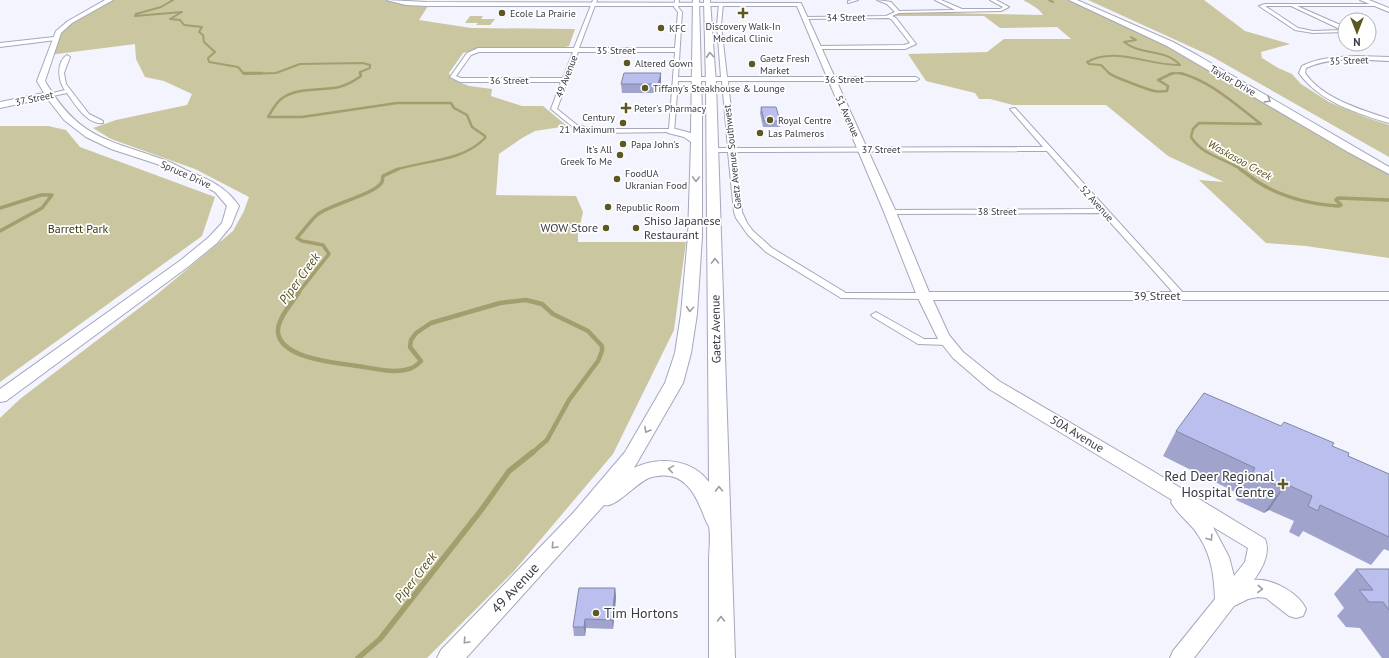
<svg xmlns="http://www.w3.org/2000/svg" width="1389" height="658" font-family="'PT Sans',sans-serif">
<rect width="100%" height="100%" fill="#f3f4fd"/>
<!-- green -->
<g fill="#cac69f">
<polygon points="110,0 383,0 428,6 419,20 471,28 575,29 569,46 561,48 479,48 463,53 449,73 451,79 469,86 492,89 491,96 522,106 543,106 567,126 535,131 522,138 499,154 496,195 576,196 583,212 578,234 578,242 686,242 674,330 613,454 514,571 427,658 0,658 0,418 20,399 155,296 233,231 244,211 249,197 195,169 111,139 93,128 116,120 187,105 192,94 164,81 145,77 136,59 135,44 49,55 61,29"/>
<path d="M 1023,0 L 1068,0 L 1176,49 L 1389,172 L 1389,258 L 1306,246 L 1266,243 L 1199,180 L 1224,182 L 1168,156 L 1106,105 L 1013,105 L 990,99 L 979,99 L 975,93 L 926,81 L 908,54 L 987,52 L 1004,39 L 1071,39 L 1057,27 L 1000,28 L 984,16 L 893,16 L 899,12 L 1043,15 C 1039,8 1030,4 1023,0 Z"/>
<polygon points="1088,0 1204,0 1245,31 1290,44 1261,52 1262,58 1278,68 1292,74 1301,84 1329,102 1365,117 1389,125 1389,157 1211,56"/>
<polygon points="470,16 483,16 481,19 495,19 490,25 476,25 478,23 465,23"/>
<polygon points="0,126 48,126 66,130 80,147 215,197 202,236 0,382"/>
</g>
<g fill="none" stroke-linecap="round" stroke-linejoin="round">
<!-- stream-far4 -->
<g stroke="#a39e6e" stroke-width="2">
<polyline points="173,0 161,7 136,14 135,16 182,12 170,19 180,20 184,25 202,27 199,32 203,35 204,42 215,52 208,58 209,62 238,67 244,74 276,73 300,64 363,63 370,65 370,68 360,72 361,74"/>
<polyline points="1049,0 1053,2"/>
<path d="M 1110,74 L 1101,65 L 1089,64 L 1087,62 C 1116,46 1149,66 1180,65 C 1165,48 1141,56 1124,42 L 1136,40 L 1131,37"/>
<polyline points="1169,74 1178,73 1184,74"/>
</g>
<!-- stream-far3 -->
<g stroke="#a39e6e" stroke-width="2.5">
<polyline points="243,73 262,73"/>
<path d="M 360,73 L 361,76 C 354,81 347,85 339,87 C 321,91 296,87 281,99 C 275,104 272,111 268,117 L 302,117 L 397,103 L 451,103 L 454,108 L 467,115 L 472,127 L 485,136 L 485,138 C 462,162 425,160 395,170"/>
<path d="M 1109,73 C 1111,76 1149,90 1154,91 C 1158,92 1163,91 1167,91 L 1168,86 L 1158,80 L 1173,73"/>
<path d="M 1180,73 C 1211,81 1236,105 1261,124 L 1199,123 L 1193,129 L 1191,137 C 1203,156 1224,158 1242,170"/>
</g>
<!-- stream-far2 -->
<g stroke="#a39e6e" stroke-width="3.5">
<path d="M 1240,169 C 1246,173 1252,178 1258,182 C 1281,197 1311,204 1338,206 L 1341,205 L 1336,200 L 1338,198 L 1389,200"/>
<polyline points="0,208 41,195 52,195 42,208 0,231"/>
<path d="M 298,293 L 329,254 L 323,245 L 302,241 L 297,238 C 304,230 310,221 318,214 C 331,204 376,194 382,182 C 382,182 383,177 383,176 L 398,169"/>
</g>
<!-- stream-far1 -->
<path stroke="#a39e6e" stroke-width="4.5" d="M 299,292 C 292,303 277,319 278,332 C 280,359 338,363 357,366 C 374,368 392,374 409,369 C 414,368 417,365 421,361 L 410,347 L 411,340 L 416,333 L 431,323 L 500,303 L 526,300 L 542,304 L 553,314 L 588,331 L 602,346 L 602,351 L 598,361 L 569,400 L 547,440 L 532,453"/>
<!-- stream -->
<polyline stroke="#a39e6e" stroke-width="5.5" points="358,658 380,639 482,509 509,471 533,452"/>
<defs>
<g id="street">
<path d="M 593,0 L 597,0 L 579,48 L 675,48 L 678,12 L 674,7 L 675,0 L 679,0 L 678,7 L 682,12 L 678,77 L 721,77 L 717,25 L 719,4 L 721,3 L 723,4 L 721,25 L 727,77 L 916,77 L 919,79 L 916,81 L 728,81 L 735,148 L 1043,147 L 1010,109 L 1015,108 L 1186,296 L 1184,298 L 1178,298 L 1102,213 L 890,214 L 886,212 L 890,210 L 1098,209 L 1047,151 L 735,152 L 742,212 L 747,223 L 753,231 L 772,248 L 846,293 L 924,293 L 929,296 L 924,299 L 841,298 L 766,252 L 748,235 L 736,218 L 734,212 L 728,152 L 713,152 L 710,150 L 713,148 L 728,148 L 722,81 L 678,81 L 674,132 L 593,133 L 573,127 L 551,109 L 561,82 L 460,82 L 450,77 L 467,53 L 478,48 L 574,48 ZM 479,52 L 573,52 L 563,78 L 461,78 L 456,76 L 471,55 ZM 578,52 L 675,52 L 669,129 L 593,129 L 577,125 L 557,109 Z"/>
<polygon points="852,0 858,0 848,3 848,1"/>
<polygon points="877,0 891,2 899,11 955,10 935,0 941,0 962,9 1000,9 1003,7 990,0 996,0 1009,7 1001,11 899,13 892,16 896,18 916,44 905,49 817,49 817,47 819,46 904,45 910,43 892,20 889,18 805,19 803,18 805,17 886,16 895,12 887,4"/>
<path d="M 1265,4 L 1375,4 L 1377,5 L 1375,6 L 1297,6 L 1345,27 L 1345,32 L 1313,33 L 1295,30 L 1259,6 ZM 1265,6 L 1291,6 L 1342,30 L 1313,31 L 1298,28 Z"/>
<polygon points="54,37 56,38 56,40 0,47 0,43"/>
<path d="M 67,55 L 70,57 L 64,73 L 66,84 L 89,114 L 103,121 L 103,123 C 87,125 75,104 67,93 L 48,97 L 45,95 L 65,90 C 58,81 56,62 67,55 Z"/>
<path d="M 1357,56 L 1389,57 L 1389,61 C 1362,60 1332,56 1306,68 L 1305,73 C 1323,99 1360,109 1389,119 L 1389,123 C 1358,114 1318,101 1299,73 L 1302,66 C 1320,57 1338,57 1357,56 Z"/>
<polygon points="876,312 924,339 947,339 952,342 947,345 918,344 873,317 871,315"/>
</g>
<g id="secondary">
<path d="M 105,0 L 113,0 L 72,23 L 61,33 L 45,81 C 78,138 106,139 162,159 C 172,162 181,168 190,172 C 210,180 226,187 239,206 L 231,226 L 217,243 L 189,266 L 6,401 L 0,402 L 0,389 L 181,260 L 209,237 L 222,223 L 227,206 L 215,192 L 204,186 L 157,164 L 111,149 L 86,137 L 64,120 L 47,98 L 0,108 L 0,102 L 44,93 L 37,81 L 56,31 L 68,21 Z"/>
<path d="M 386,0 L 427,2 L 801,3 L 896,212 L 929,292 L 1389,292 L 1389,300 L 933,300 L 949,335 L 963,352 L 999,381 L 1151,470 L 1265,539 C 1271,553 1262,569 1254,580 C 1272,578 1299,593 1306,609 L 1303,616 L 1296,618 L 1289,616 L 1266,598 L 1258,597 L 1248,599 L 1234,606 L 1194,658 L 1170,658 L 1173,651 L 1215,599 C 1214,572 1211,551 1193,528 C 1186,520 1176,512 1171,502 L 1172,500 L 989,389 L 953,358 L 938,339 L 917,296 L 884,212 L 797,6 L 427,6 L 406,5 ZM 1213,527 L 1248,548 L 1245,562 L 1234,576 L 1229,557 Z"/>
<polygon points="1069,0 1077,0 1173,42 1197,55 1389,167 1389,174 1348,152 1167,46"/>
<polygon points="1360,0 1369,0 1389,8 1389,12"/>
</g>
<path id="primary" d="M 693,0 L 699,0 L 702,114 L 702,236 L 697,314 L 691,353 L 683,383 L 634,468 C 659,456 692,459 709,482 L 706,84 L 704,0 L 710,0 L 716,84 L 735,658 L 709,658 C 709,626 709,593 709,561 C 709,552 711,535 709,527 C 708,524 705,520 704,516 C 695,492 683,469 652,477 C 638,480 616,509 604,505 L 466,658 L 437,658 L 441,650 L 574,512 L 625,452 L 665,383 L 675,353 L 681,314 L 688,236 L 691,142 L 684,137 L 668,133 L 667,131 L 672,128 L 691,133 Z"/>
</defs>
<!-- street casing -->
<use href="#street" stroke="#a5a7bb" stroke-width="2"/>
<!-- secondary casing -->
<use href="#secondary" stroke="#a5a7bb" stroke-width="2"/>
<!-- primary casing -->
<use href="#primary" stroke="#a5a7bb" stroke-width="2"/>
<!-- street -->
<use href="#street" fill="#fff" fill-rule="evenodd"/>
<!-- secondary -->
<use href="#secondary" fill="#fff" fill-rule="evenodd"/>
<!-- primary -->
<use href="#primary" fill="#fff" fill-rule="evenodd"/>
</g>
<!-- wall -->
<g fill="#a0a4cd">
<polygon points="661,82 659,93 622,93 621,84"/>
<polygon points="761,107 780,121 780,127 763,127 760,113"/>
<polygon points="1281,426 1332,446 1348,456 1389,474 1389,551 1384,549 1371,565 1303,531 1299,537 1289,532 1294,521 1269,510 1264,513 1236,500 1239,494 1163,456 1176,431"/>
<polygon points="1356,569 1389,569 1389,658 1382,658 1360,628 1346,627 1337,616 1344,608 1334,594"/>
<polygon points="615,588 616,597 613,629 586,628 585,636 574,636 573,627"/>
</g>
<!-- shaded-wall -->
<g fill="#8286a7">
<polygon points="661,73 661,82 659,93 658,84"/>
<polygon points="1286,484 1269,510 1264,513 1282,488"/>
<polygon points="615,588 616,597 613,629 612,620"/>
<polygon points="585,619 586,628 585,636 584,627"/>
</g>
<!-- building -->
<g fill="#babfee" stroke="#8286a7">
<polygon points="624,73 661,73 658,84 621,84"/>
<polygon points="761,107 776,107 780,121 764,121"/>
<polygon points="1204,393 1281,426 1284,422 1334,443 1332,446 1349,453 1348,456 1389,474 1389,537 1320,505 1318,511 1308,506 1312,496 1286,484 1282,488 1252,474 1255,468 1176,431"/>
<polygon points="1356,569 1389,569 1389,610 1383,602 1369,602 1359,590 1373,590"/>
<polygon points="579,588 615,588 612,620 585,619 584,627 573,627"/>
</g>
<!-- one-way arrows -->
<defs><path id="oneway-chevron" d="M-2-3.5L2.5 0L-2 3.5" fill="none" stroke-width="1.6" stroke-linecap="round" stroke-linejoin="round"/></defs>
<g stroke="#9c9da2">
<use href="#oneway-chevron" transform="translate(710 55) rotate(-94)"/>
<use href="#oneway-chevron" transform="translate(1268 100) rotate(32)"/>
<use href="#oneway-chevron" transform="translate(696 179) rotate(91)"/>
<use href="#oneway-chevron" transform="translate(715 261) rotate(-91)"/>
<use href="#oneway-chevron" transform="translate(690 309) rotate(95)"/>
<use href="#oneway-chevron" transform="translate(647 430) rotate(120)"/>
<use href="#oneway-chevron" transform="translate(671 469) rotate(-171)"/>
<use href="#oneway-chevron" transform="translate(719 489) rotate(-91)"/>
<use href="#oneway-chevron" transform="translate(1210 538) rotate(57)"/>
<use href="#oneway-chevron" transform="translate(554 546) rotate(133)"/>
<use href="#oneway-chevron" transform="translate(1260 589) rotate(3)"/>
<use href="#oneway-chevron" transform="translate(721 619) rotate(-91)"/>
<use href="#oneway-chevron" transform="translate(466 641) rotate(133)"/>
</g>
<!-- markers -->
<g fill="#5d5724" stroke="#fff" stroke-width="1.5">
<circle cx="502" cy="13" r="4"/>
<path d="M741 7h4v4h4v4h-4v4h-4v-4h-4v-4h4z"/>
<circle cx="661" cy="28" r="4"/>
<circle cx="627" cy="63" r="4"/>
<circle cx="752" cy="64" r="4"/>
<circle cx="645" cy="88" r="4"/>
<path d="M624 102h4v4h4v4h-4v4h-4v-4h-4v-4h4z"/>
<circle cx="770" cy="120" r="4"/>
<circle cx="623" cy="123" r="4"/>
<circle cx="760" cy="133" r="4"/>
<circle cx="623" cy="144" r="4"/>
<circle cx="620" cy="155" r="4"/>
<circle cx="617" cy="179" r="4"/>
<circle cx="608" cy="207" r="4"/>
<circle cx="606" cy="228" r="4"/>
<circle cx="636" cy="228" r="4"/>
<path d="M1281 478h4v4h4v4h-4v4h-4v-4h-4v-4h4z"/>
<circle cx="596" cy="613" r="4"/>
</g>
<g text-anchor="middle" stroke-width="3.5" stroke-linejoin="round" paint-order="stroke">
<!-- far-poi labels -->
<g font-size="10" fill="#3a3b44" stroke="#fff" text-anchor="start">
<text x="510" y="17">Ecole La Prairie</text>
<text x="743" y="30" text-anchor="middle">Discovery Walk-In<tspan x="743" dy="12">Medical Clinic</tspan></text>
<text x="669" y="32">KFC</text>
<text x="760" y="62">Gaetz Fresh<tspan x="760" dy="12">Market</tspan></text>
<text x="635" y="67">Altered Gown</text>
<text x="653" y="92">Tiffany's Steakhouse &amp; Lounge</text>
<text x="634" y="112">Peter's Pharmacy</text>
<text x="615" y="121" text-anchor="end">Century<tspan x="615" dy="12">21 Maximum</tspan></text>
<text x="778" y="124">Royal Centre</text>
<text x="768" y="137">Las Palmeros</text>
<text x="631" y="148">Papa John's</text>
<text x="612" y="153" text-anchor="end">It's All<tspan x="612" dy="12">Greek To Me</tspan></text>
<text x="625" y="177">FoodUA<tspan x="625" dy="12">Ukranian Food</tspan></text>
<text x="616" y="211">Republic Room</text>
</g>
<!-- far-street labels -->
<g font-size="10" fill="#3a3b44" stroke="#fff">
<text transform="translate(846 17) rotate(-1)" y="4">34 Street</text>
<text x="616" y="54">35 Street</text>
<text transform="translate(1349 60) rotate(-2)" y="4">35 Street</text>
<text transform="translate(566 76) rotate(-69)" y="4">49 Avenue</text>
<text x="844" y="83">36 Street</text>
<text x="509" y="84">36 Street</text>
<text transform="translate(1233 80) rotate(30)" y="4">Taylor Drive</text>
<text transform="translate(34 98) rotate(-12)" y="4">37 Street</text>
<text transform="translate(848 116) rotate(66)" y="4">51 Avenue</text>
<text x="881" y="153">37 Street</text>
<text transform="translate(732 157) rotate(-96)" y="4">Gaetz Avenue Southwest</text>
<text transform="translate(186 174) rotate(24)" y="4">Spruce Drive</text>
<text transform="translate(1097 203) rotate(48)" y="4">52 Avenue</text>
<text x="997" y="215">38 Street</text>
</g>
<!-- far-water labels -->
<g font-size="11" font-style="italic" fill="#585219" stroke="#fff">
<text transform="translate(1240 160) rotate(29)" y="4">Waskasoo Creek</text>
</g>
<!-- poi labels -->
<g font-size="12" fill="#3a3b44" stroke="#fff" text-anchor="start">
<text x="644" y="225">Shiso Japanese<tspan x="644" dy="14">Restaurant</tspan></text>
<text x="598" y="232" text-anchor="end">WOW Store</text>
</g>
<!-- park labels -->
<g font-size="12" fill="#3a360e" stroke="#fff">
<text x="78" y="233">Barrett Park</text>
</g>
<!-- street labels -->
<g font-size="12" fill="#3a3b44" stroke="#fff">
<text x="1157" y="300">39 Street</text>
<text transform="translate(716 329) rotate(-91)" y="4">Gaetz Avenue</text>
<text transform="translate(1077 434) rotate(31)" y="4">50A Avenue</text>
</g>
<!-- water labels -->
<g font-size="13" font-style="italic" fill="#585219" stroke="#fff">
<text transform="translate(299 278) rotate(-54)" y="5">Piper Creek</text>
<text transform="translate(415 577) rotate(-52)" y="5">Piper Creek</text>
</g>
<!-- near-poi labels -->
<g font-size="14" fill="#3a3b44" stroke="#fff" text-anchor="end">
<text x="1274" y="481">Red Deer Regional<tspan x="1274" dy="16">Hospital Centre</tspan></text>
<text x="604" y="618" text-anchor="start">Tim Hortons</text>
</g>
<!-- near-street labels -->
<g font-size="14" fill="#3a3b44" stroke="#fff">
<text transform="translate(515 588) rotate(-47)" y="5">49 Avenue</text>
</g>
</g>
<!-- north arrow -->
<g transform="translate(1357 32) rotate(180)"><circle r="19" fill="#ffffff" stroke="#b0b1b4"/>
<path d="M0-3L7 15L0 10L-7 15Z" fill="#5d5724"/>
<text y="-6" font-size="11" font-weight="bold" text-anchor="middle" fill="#3a3b44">N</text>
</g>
</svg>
